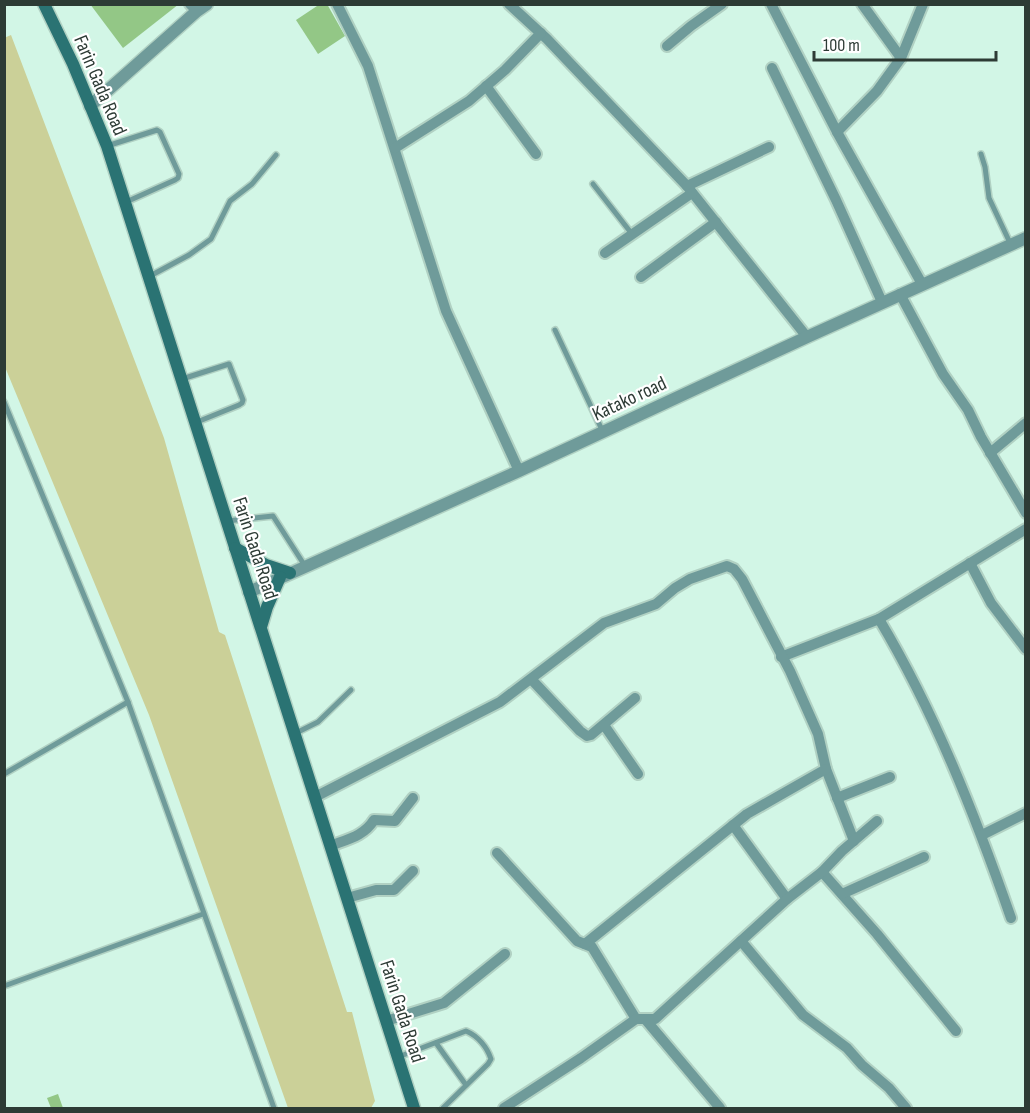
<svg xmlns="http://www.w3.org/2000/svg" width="1030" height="1113" font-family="'Sofia Sans Condensed',sans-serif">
<rect width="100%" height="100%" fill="#d2f6e6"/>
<!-- green -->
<polygon fill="#cbd098" points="11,35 164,438 219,632 225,635 347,1012 352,1012 375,1101 371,1108 288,1108 149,715 5,367 4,38"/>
<!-- building -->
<g fill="#93c786">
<polygon points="90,4 179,4 123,48"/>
<polygon points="320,4 327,4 345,36 318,54 296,20"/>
<polygon points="58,1094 63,1108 51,1108 47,1098"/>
</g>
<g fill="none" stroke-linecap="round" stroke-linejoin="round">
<defs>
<g id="service">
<polyline points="107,146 157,130 160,132 179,174 178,178 175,180 126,202"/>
<polyline points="981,154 985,167 989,198 1011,245"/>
<polyline points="593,184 632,234"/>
<polyline points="150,276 189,255 211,239 230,201 252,184 276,155"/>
<polyline points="555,330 603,432"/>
<polyline points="182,379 229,364 243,400 242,403 239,405 197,422"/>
<polyline points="4,402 128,702 274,1108"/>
<polyline points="227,521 273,516 305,566"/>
<polyline points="296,733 318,722 351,690"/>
<polyline points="4,774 128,702"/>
<polyline points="4,986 203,914"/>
<polyline points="436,1043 466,1085"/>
<path d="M 398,1057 L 466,1031 C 478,1036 487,1047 491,1059 L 488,1064 L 443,1108"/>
</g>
<g id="minor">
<polyline points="190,4 197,11"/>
<polyline points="337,4 368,66 446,311 519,471"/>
<polyline points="509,4 547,39 687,186 807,337"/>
<polyline points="771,4 837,132 922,284"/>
<polyline points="862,4 901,58"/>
<polyline points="667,46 691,26 722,4"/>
<polyline points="772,68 836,200 882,302"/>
<polyline points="486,86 536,154"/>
<polyline points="837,132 877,91 901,58 923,4"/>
<polyline points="395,148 469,101 505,70 541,33"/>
<polyline points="687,186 769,147"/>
<polyline points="605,253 692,193"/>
<polyline points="641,277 716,222"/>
<polyline points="900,294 943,374 968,410 981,437 1026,513"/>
<polyline points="990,453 1026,423"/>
<polyline points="970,563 991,603 1026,649"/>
<path d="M 879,619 C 935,713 975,815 1011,918"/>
<polyline points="781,657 879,619 1026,529"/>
<polyline points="532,680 580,731 587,736 591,735 635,698"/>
<polyline points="604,725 638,774"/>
<polyline points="315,797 500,702 604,623 656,604 675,588 690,579 727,566 734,569 742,579 790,671 818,734 826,769 854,841"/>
<polyline points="837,798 890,777"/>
<polyline points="733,825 787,899"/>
<polyline points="982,835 1026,813"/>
<path d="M 330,846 C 348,839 364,836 374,820 L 395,821 L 413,798"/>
<polyline points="497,853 577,941 592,947 636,1019"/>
<polyline points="822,872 877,934 956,1031"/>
<polyline points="842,894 924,857"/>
<polyline points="347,898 376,890 394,890 413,871"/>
<polyline points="741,941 803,1015 847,1048 862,1065 889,1088 906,1108"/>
<polyline points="585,944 747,814 826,769"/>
<polyline points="645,1019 720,1108"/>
<polyline points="386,1021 444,1003 505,954"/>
<polyline points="504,1108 581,1058 636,1019 655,1019 787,899 822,872 842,851 877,821"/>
</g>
<g id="tertiary">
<polyline points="90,106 197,11 207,4"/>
<polyline points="249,592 519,471 807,337 1026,238"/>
</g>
<g id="secondary">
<polyline points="44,4 73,64 107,146 414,1108"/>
<polyline points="235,548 266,565 290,573"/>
<polyline points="261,627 267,607 280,577"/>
</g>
</defs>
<!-- service casing -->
<use href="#service" stroke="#b1d1c3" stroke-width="8"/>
<!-- minor casing -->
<use href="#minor" stroke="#b1d1c3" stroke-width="14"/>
<!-- tertiary casing -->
<use href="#tertiary" stroke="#b1d1c3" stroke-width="15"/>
<!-- secondary casing -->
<use href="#secondary" stroke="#b1d1c3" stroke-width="15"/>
<!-- service -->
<use href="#service" stroke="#6f9b9a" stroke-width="5"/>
<!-- minor -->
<use href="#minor" stroke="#6f9b9a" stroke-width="10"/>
<!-- tertiary -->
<use href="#tertiary" stroke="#6f9b9a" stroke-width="12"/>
<!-- secondary -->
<use href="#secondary" stroke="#2a7373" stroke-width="12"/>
</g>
<g text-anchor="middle" stroke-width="4.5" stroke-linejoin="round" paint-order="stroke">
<!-- street labels -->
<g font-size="20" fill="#2d3b35" stroke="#fff">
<text transform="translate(101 85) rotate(67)" y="7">Farin Gada Road</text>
<text transform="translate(629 398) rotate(-25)" y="7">Katako road</text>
<text transform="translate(256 548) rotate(72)" y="7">Farin Gada Road</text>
<text transform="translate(403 1011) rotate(72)" y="7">Farin Gada Road</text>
</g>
</g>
<!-- border -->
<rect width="1030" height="1113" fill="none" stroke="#2d3b35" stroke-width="12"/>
<!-- scale -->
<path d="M814 51v9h182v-9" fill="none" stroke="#2d3b35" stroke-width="3"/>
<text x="823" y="51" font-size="18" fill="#2d3b35" stroke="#ffffff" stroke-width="4.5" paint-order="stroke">100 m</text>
</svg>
